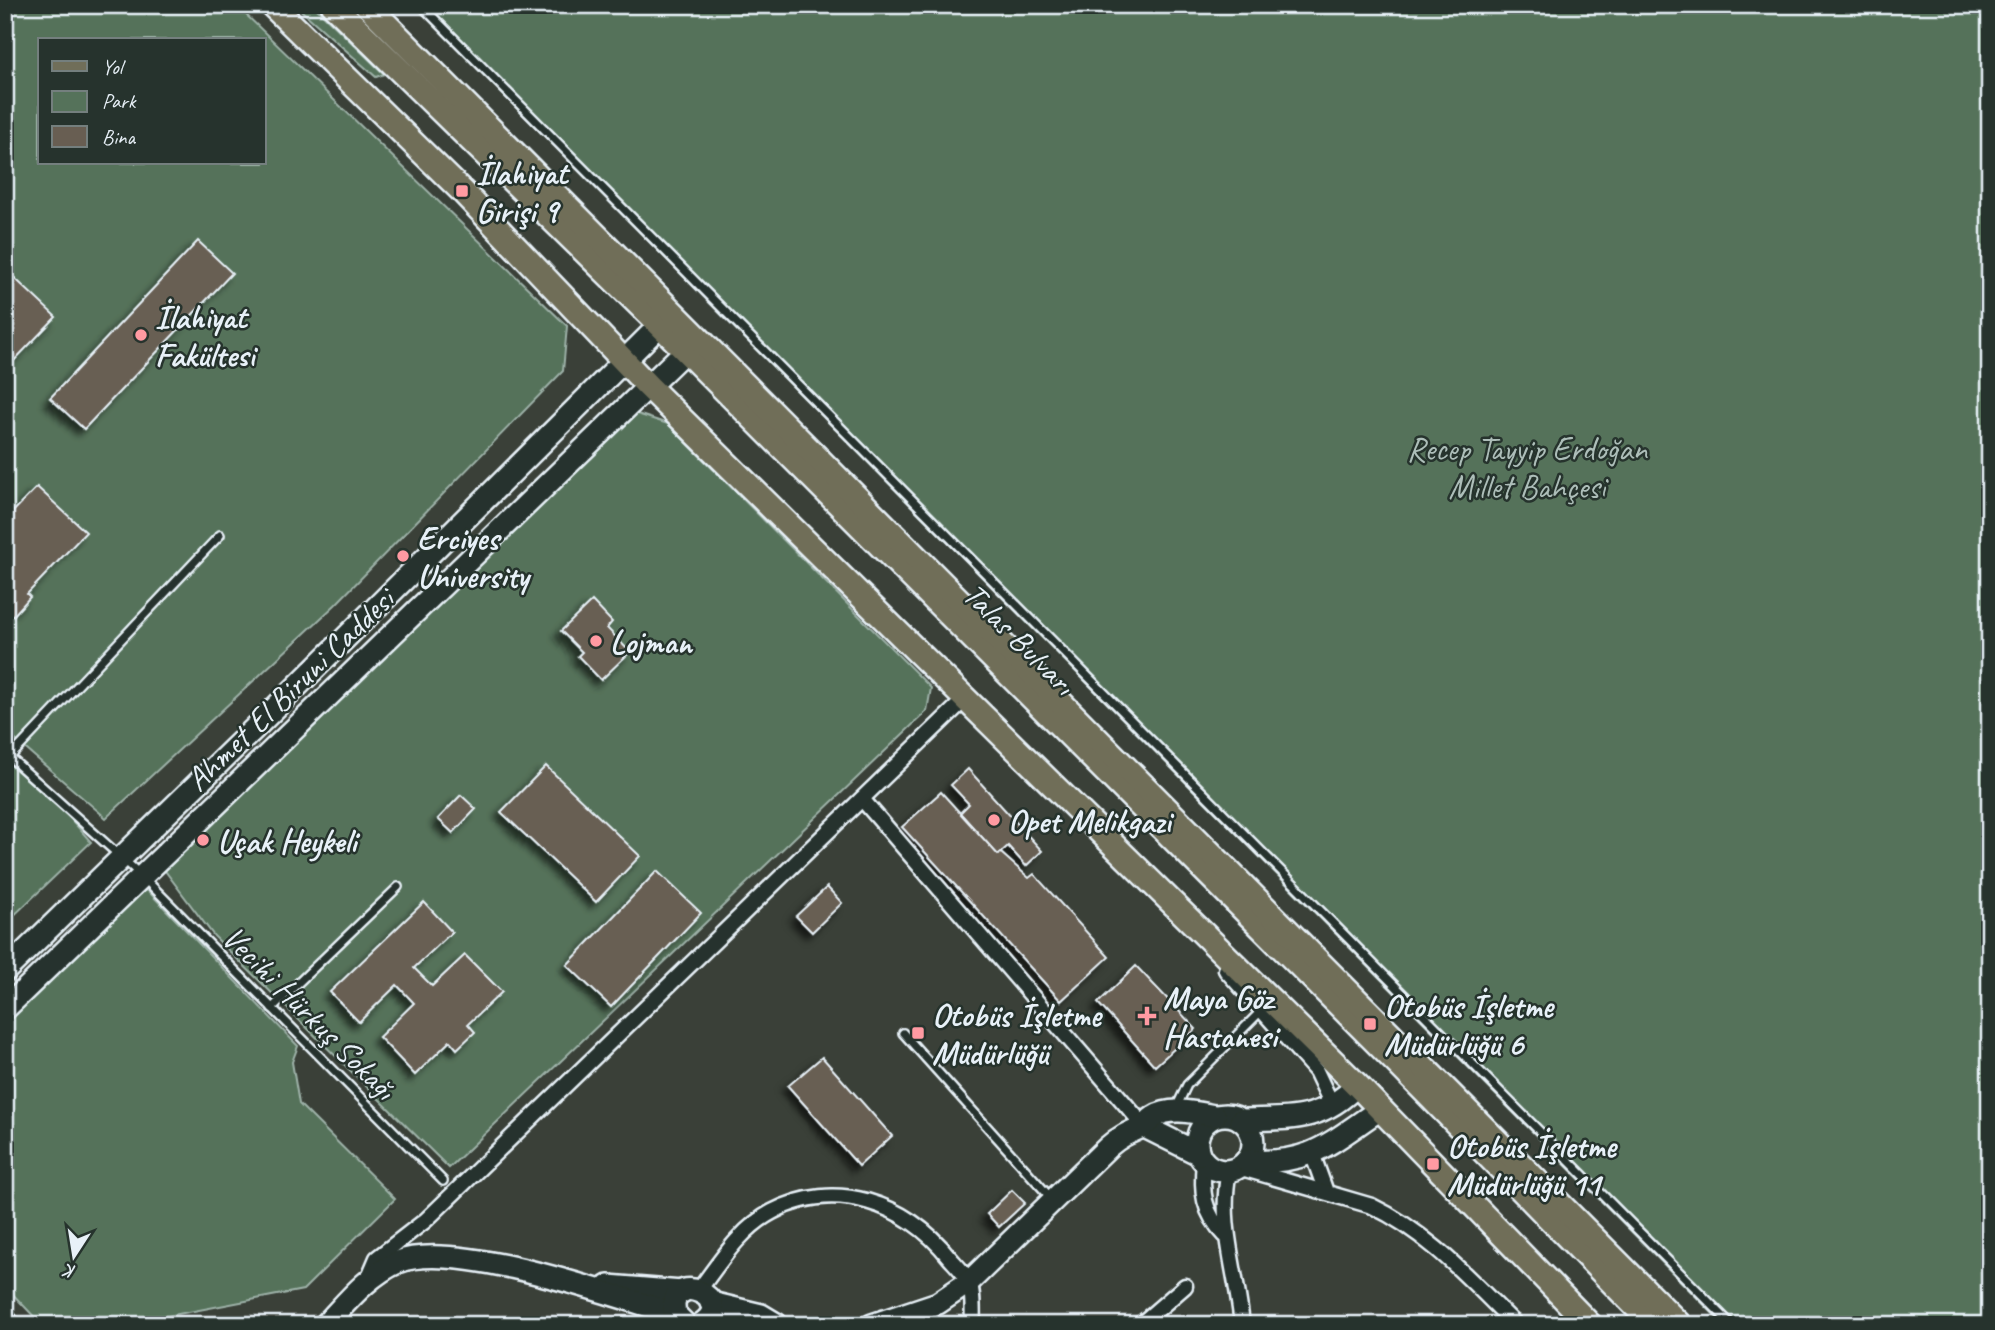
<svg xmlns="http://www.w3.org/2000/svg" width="1995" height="1330" font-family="Caveat,sans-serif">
<defs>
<filter id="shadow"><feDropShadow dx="-6" dy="6" stdDeviation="3.5" flood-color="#0009"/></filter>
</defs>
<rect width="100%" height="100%" fill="#3a4038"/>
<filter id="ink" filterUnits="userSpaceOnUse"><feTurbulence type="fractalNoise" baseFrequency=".0143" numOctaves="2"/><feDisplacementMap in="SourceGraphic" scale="14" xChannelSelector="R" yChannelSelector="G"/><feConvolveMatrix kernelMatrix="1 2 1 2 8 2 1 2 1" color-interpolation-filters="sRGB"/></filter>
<g filter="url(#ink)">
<!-- green -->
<g fill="#55725a" stroke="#9eb2a9" stroke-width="2" fill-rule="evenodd">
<path d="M 5,5 L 236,5 L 567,326 L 563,371 L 335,605 L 106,818 L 5,731 ZM 40,40 L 264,40 L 264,163 L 40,163 Z"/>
<polygon points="295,5 313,5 384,74 376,77"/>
<polygon points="414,5 1990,5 1990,1325 1724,1325"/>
<polygon points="631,412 668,424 931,688 927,711 449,1168 214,936 160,864 163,849 362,649 371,655 589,428 612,415"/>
<polygon points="5,755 54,800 91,842 5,924"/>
<polygon points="123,888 148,891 298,1046 292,1062 299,1104 395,1199 303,1290 121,1325 42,1325 5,1286 5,1000"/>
</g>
<!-- building -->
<g fill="#685e52" stroke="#e8f1f8" stroke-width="2" filter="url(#shadow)">
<polygon points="198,241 232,273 84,429 50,398"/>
<polygon points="5,269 56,317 5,370"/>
<polygon points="37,487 86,532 27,594 30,597 13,616 5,608 5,520"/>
<polygon points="592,601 612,622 607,628 630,652 601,680 578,656 582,652 561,631"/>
<polygon points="546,766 640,856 596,902 501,812"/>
<polygon points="968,769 1042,851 1026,866 1008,846 998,855 960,813 969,804 951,785"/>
<polygon points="941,792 998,855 1001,853 1029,878 1034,874 1109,957 1061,1001 902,827"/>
<polygon points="461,795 476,809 453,833 438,819"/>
<polygon points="657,871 701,913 611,1007 567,965"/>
<polygon points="827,887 842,903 812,932 796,916"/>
<polygon points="424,902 452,932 414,968 432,986 465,955 502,992 468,1024 475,1032 457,1049 450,1041 415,1075 379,1037 414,1003 397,985 359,1022 330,992"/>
<polygon points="1136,966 1196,1029 1155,1066 1098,1003"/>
<polygon points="822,1057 892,1136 859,1166 788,1086"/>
<polygon points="1012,1190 1025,1203 999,1227 987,1214"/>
</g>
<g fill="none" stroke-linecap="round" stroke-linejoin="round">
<defs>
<g id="lane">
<polyline points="421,5 1732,1325"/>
<polyline points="5,753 142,876 443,1181"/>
<polyline points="10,757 220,535"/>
<polyline points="272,1008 398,887"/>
<polyline points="903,1033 1051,1198"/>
<polyline points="1175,1110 1187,1085 1261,1011"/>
<polyline points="5,1310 18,1325"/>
</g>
<g id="street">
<polyline points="862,799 1145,1127"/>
<polyline points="1226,970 1316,1071 1333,1107"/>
<polyline points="1312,1153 1326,1192"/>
<path d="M 1204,1162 C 1201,1191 1203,1213 1225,1235"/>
<path d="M 1238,1167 L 1372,1206 C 1429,1233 1471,1281 1516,1325"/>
<path d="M 1229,1171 C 1218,1223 1237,1272 1242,1325"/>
<polyline points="368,1279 377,1258 426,1220 965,699"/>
<path d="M 699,1290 C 720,1262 740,1229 772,1212 C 834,1178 907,1203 949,1257 C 955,1264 965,1273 969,1282 C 974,1293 972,1312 973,1325"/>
<polyline points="1140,1325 1185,1286"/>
</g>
<g id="secondary">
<polyline points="5,971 259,724 660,325"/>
<polyline points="5,1009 686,350"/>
<circle cx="1225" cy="1143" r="28"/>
<path d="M 1241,1120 C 1290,1118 1320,1123 1357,1085"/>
<polyline points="1145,1127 1199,1154"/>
<path d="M 1246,1161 C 1311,1165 1328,1144 1379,1110"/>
<polyline points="608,1286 682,1292"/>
<polyline points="711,1303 761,1315 776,1324"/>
<polyline points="706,1321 742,1325"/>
<path d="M 325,1325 C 347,1302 368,1275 398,1262 C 454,1239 615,1296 675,1314"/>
<path d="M 686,1325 L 675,1314 C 665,1266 742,1299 700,1325"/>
<path d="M 872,1325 L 938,1303 L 969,1282 L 1108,1147 C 1119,1137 1128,1133 1142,1127 C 1147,1125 1149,1120 1154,1117 C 1171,1106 1196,1113 1215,1116"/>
</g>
<g id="primary">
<polyline points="272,5 462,191 648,386 1357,1085 1590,1325"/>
<polyline points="333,5 660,325 1401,1067 1654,1325"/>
<polyline points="367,5 1680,1325"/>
</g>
</defs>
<!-- lane casing -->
<use href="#lane" stroke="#e8f1f8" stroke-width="12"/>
<!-- street casing -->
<use href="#street" stroke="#e8f1f8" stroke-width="19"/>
<!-- secondary casing -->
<use href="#secondary" stroke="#e8f1f8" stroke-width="26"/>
<!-- primary casing -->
<use href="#primary" stroke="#e8f1f8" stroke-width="28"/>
<!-- lane -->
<use href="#lane" stroke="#26332d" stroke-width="7"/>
<!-- street -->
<use href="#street" stroke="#26332d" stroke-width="14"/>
<!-- secondary -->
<use href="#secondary" stroke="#26332d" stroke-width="21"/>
<!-- primary -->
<use href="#primary" stroke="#706e59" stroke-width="23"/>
</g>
</g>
<!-- markers -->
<g fill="#ff9aa2" stroke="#26332d" stroke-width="2.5">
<rect x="455" y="184" width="14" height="14" rx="3.5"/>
<circle cx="141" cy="335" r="7"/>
<circle cx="403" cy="556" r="7"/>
<circle cx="596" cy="641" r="7"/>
<circle cx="994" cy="820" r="7"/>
<circle cx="203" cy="840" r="7"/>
<path d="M1143.5 1005.5h7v7h7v7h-7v7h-7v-7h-7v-7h7z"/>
<rect x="1363" y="1017" width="14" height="14" rx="3.5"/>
<rect x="911" y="1026" width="14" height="14" rx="3.5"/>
<rect x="1426" y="1157" width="14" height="14" rx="3.5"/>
</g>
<g text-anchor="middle" stroke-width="5" stroke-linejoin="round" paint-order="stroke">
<!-- poi labels -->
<g font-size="33" font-weight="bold" fill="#e8f1f8" stroke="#26332d" text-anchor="start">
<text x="476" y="184">İlahiyat<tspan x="476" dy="38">Girişi 9</tspan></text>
<text x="155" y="328">İlahiyat<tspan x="155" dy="38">Fakültesi</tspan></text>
<text x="417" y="549">Erciyes<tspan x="417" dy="38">University</tspan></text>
<text x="610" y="653">Lojman</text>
<text x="1008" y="832">Opet Melikgazi</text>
<text x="217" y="852">Uçak Heykeli</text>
<text x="1163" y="1009">Maya Göz<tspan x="1163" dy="38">Hastanesi</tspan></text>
<text x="1384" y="1017">Otobüs İşletme<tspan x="1384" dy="38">Müdürlüğü 6</tspan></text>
<text x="932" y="1026">Otobüs İşletme<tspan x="932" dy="38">Müdürlüğü</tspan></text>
<text x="1447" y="1157">Otobüs İşletme<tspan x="1447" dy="38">Müdürlüğü 11</tspan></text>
</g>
<!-- park labels -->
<g font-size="33" fill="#adbeb9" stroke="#26332d">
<text x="1527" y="460">Recep Tayyip Erdoğan<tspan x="1527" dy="38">Millet Bahçesi</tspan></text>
</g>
<!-- street labels -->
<g font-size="33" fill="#e8f1f8" stroke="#26332d">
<text transform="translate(1020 638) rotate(45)" y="12">Talas Bulvarı</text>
<text transform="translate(289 689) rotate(-44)" y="12">Ahmet El Biruni Caddesi</text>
<text transform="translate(310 1012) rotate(45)" y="12">Vecihi Hürkuş Sokağı</text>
</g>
</g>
<!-- margin -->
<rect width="1995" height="1330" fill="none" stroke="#26332d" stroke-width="28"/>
<rect x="14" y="14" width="1967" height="1302" fill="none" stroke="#e8f1f8" stroke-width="2.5" filter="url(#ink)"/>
<!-- legend -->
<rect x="38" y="38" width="228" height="126" fill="#26332d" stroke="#747f7e" stroke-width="2"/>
<rect x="52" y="61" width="35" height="10" fill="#706e59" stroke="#747f7e" stroke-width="2"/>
<text x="102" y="74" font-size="21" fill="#e8f1f8">Yol</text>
<rect x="52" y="91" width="35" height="21" fill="#55725a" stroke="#747f7e" stroke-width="2"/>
<text x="102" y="108" font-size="21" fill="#e8f1f8">Park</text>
<rect x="52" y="126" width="35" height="21" fill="#685e52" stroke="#747f7e" stroke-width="2"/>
<text x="102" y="144" font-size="21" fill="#e8f1f8">Bina</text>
<!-- north arrow -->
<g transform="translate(74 1256) rotate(192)" stroke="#26332d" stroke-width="5" paint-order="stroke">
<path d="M0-5L12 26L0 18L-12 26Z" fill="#e8f1f8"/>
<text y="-10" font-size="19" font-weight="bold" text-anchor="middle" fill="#e8f1f8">K</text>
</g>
</svg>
